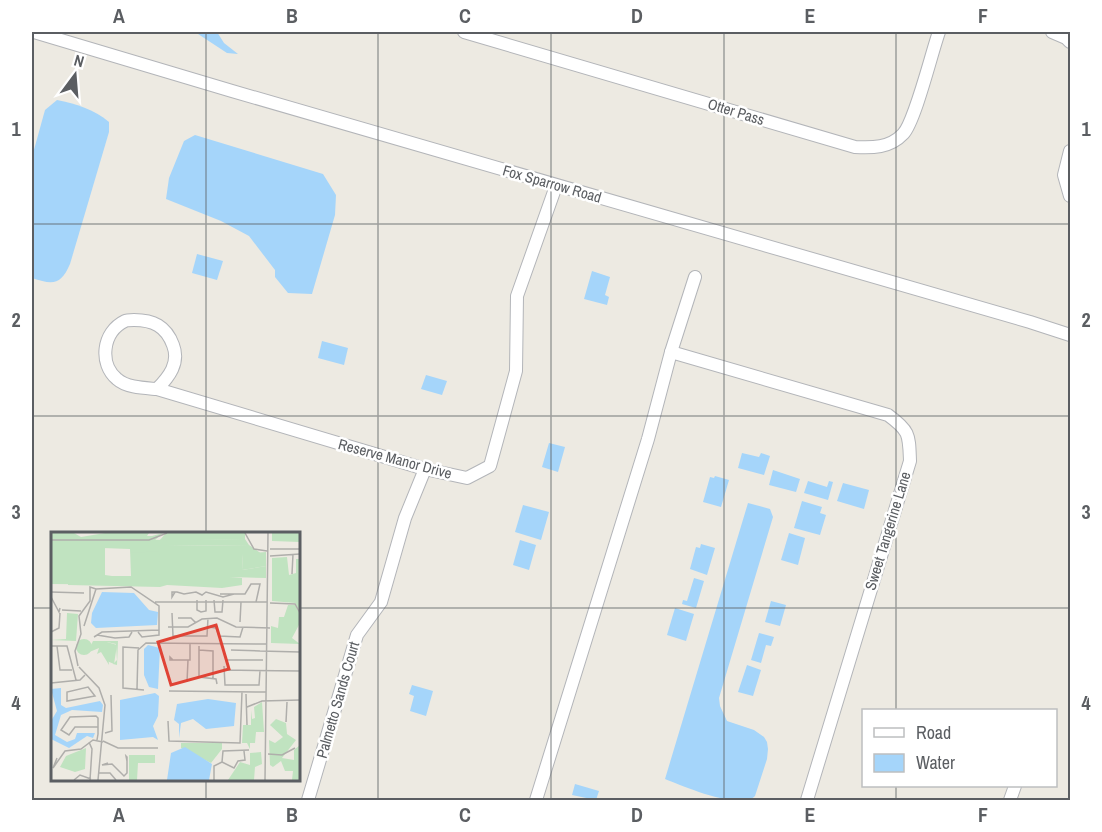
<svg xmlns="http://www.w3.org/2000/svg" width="1102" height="832" font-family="'Archivo Narrow',sans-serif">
<rect width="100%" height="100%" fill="#edeae2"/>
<!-- water -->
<g fill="#a5d5fa">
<polygon points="195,32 217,32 224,43 238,54 227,53"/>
<path d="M 57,100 C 76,104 94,109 109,122 L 109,132 L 70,264 C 61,285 53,285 32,278 L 32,157 L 45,110 Z"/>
<polygon points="195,135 323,174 336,195 335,215 312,294 288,293 275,277 275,270 249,236 221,221 166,199 169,178 184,141"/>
<polygon points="197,254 223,261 217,280 192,273"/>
<polygon points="592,271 610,277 605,295 609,297 607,305 584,299"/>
<polygon points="322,341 348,348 344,365 318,358"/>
<polygon points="426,375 447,381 442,395 421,389"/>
<polygon points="549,443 565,447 558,472 542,467"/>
<polygon points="742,453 759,457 761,453 770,456 764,475 738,468"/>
<polygon points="773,470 800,479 796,492 769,485"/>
<polygon points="715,476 729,480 721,507 703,502 710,477 714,478"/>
<polygon points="808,481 827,487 829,481 833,482 828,500 804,493"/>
<polygon points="843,483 869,490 864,509 837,501"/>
<polygon points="802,501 822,507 820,513 826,515 820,535 794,528"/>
<path d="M 748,503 L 770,509 L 773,517 L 719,698 L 720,706 L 727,721 L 754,730 L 764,737 L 767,742 L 768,749 L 767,759 L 755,796 C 740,811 683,786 665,779 Z"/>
<polygon points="523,505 549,512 541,540 515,532"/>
<polygon points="789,533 805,538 798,565 781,560"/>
<polygon points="520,540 536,545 529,570 513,565"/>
<polygon points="701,544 715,548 707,575 690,569 696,547 700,548"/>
<polygon points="694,578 704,581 696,608 682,604 683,600 687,601"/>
<polygon points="771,601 786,605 780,626 765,622"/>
<polygon points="675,608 694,614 686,641 667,635"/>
<polygon points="759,633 774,637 771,646 766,645 761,663 751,660"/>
<polygon points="747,665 761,670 753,696 738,692"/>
<polygon points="412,685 433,691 426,716 410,711 414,696 409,694"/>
<polygon points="575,784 599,791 596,800 572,795"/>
</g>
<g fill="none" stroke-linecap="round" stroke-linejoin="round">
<defs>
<g id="minor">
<polyline points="34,32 232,91 1030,322 1070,335"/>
<path d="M 464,32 L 855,147 C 872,148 890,148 903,134 C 915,122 932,51 939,32"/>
<polyline points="1052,32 1066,38 1070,42"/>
<polyline points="1070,151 1064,175 1070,196"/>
<path d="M 671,352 L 888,415 C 910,431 909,435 910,461 L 807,800"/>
<path d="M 157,389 C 169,377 180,363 173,345 C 166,326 153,320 134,320 C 132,320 127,320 125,321 C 102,332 99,364 117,379 C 127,388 145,388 157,389 L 425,469 L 467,478 L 490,466 L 516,371 L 517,296 L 556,186"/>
<polyline points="308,800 357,635 381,602 405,518 425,469"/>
<polyline points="536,800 648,439 671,352 695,277"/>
<polyline points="1010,800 1015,786"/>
</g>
</defs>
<!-- minor casing -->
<use href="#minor" stroke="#b3b5b9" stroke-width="14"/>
<!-- minor -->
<use href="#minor" stroke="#fff" stroke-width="12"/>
</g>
<!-- grid -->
<path fill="none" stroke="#5b5e62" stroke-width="1.5" stroke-opacity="0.55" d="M 206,32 L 206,534M 378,32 L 378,800M 551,32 L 551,800M 724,32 L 724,800M 896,32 L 896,710M 32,224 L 1070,224M 32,416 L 1070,416M 32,608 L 52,608M 298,608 L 1070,608M 206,780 L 206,800M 896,786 L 896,800"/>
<g text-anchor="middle" stroke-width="5" stroke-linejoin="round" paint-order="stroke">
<!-- street labels -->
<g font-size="15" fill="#5b5e62" stroke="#fff">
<text transform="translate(736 112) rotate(17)" y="5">Otter Pass</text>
<text transform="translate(552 184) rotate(16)" y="5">Fox Sparrow Road</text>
<text transform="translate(395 459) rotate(15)" y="5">Reserve Manor Drive</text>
<text transform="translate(888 531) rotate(-73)" y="5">Sweet Tangerine Lane</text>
<text transform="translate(338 700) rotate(-74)" y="5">Palmetto Sands Court</text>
</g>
</g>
<!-- overview -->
<g transform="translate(51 532)">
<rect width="249" height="249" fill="#edeae2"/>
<path d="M 194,7 L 198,13 L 117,14 L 116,53 L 109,55 L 17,53 L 17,16 L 0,16 L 0,9 ZM 51,16 L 79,17 L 80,44 L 54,44 ZM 215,20 L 215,34 L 191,38 L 192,22 ZM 42,109 L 67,109 L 66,133 L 62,132 L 66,128 L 65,112 L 56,110 L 58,133 L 50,120 L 46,122 L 48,116 L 36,121 Z" fill="#c0e3c0" fill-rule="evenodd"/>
<path d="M 0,1 L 23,1 L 30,5 L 54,1 L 98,1 L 96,4 L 101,4 L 112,1 L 103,9 L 0,9 ZM 115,1 L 194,1 L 194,7 L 108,9 ZM 221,1 L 249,1 L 249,10 L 221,9 ZM 198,13 L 211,22 L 192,22 L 191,38 L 215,34 L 215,46 L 179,45 L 191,46 L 191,53 L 171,56 L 116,53 L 116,14 ZM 0,16 L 54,16 L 54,43 L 61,44 L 80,44 L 80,21 L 109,19 L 108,53 L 0,52 ZM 236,25 L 238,43 L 245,41 L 245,27 L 249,27 L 249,80 L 244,71 L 221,69 L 221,26 ZM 237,73 L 244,73 L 249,82 L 249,91 L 241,106 L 249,112 L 220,111 L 220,94 L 227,96 L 228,85 L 233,85 ZM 16,81 L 27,82 L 25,109 L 0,108 L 15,107 ZM25 115a8 8 0 1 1 16 0a8 8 0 1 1-16 0ZM 211,170 L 213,200 L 205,200 L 204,211 L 199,211 L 199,217 L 196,211 L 191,211 L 192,193 L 200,193 L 200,178 L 201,187 L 204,186 L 203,175 ZM 130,211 L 171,211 L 171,217 L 160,231 L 130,216 ZM 210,220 L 211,232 L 204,235 L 203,248 L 177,248 L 189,230 L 199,233 L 199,221 Z" fill="#c0e3c0"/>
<path d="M 51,16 L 54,17 L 52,31 L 42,41 L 36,32 L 49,26 ZM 35,216 L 34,237 L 24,240 L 9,235 L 15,224 Z" fill="#c0e3c0"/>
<path d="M 225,187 L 235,191 L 236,202 L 245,208 L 231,226 L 243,228 L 243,218 L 249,213 L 249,248 L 241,248 L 242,239 L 234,239 L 230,229 L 222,235 L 219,233 L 218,208 L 224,211 L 232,205 L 219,193 ZM 78,223 L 104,223 L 104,231 L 87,231 L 86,248 L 78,248 Z" fill="#c0e3c0"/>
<path d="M 56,110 L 66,113 L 63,132 L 56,129 Z" fill="#c0e3c0"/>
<path d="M 51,60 L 83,61 L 98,78 L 107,80 L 106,93 L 45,96 L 40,91 L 41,81 ZM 97,113 L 109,116 L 107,157 L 98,155 L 93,143 L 93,117 ZM 10,156 L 10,173 L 15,176 L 49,169 L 52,173 L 51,180 L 21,178 L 10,183 L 4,203 L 16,210 L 24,207 L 26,201 L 44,201 L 42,206 L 36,204 L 18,216 L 0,207 L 0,189 L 6,179 L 0,157 ZM 104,161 L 108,164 L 107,184 L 102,194 L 107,208 L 102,205 L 69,208 L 69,168 ZM 157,167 L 185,171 L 183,194 L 155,197 L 142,187 L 130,191 L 128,206 L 128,192 L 123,188 L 126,172 ZM 134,215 L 161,232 L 158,248 L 116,248 L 120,221 Z" fill="#a5d5fa"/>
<path fill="none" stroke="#afaeab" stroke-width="1.5" d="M 194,1 L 203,17 L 216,19M 0,8 L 98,8 L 116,1M 219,17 L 249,17M 219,24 L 249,22M 241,42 L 242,22M 0,60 L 33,61M 124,60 L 121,65 L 121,60 L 126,60 L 133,62 L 145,60 L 151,63 L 155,60 L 172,65 L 183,62M 169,62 L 194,62 L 200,52 L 209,52 L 205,70M 0,65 L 8,80 L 9,76M 146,68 L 146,78 L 150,80 L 155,79 L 155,68M 163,68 L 164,80 L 171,80 L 172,68M 104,70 L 216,70M 219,71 L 244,72 L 249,81M 11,78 L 30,79M 121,81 L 122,104 L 156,104 L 157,86M 127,86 L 140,86 L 145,91M 189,90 L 190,70M 33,94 L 45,57 L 80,55 L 108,74 L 108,103 L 91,105 L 87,100M 117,95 L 137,95 L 151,87 L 166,86 L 185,95 L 219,96M 157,95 L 165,96 L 168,104 L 189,105 L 192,95M 0,100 L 8,96 L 9,81M 46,103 L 64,106 L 78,105 L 81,100M 43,105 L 51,100 L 108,98M 0,114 L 16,114 L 25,148M 6,114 L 9,138 L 21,138M 148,114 L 148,145 L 165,147 L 166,152M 88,116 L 72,115 L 72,156 L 93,158M 148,118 L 162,119 L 162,147M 180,118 L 209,119M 209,119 L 249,120M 122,128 L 119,125 L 119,128 L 139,128 L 139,111M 175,128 L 212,128M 27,134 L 24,119 L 30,102 L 28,84 L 39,69 L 39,55 L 45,57M 173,134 L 174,153 L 208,153 L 209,139M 28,135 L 48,156 L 54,173 L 47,248M 173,138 L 249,139M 136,150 L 137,128M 0,151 L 29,148 L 34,143M 37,155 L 44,164 L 16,169 L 16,160 ZM 86,157 L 87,118 L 95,111 L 216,112M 118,159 L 215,160M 195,162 L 196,193M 196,175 L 211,169 L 249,168M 117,189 L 118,209 L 189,211 L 191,160M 235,190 L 236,170M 54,201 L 61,199 L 60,163M 46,208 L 47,202 L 47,186 L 45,184 L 19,185 L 10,198 L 18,203 L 24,195 L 47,195M 52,209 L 67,216 L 107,216M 38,210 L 41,217 L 39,248M 193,219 L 194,228 L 187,229 L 183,236 L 171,230 L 172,219 L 198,218M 217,222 L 231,223 L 244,216M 6,226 L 2,236 L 14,219 L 30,217 L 42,208 L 52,210M 57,231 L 51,233 L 61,232 L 73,244 L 76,241 L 76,225 L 75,224 L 76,229M 48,241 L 59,241 L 65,248M 23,248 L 29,243 L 40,247M 163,248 L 163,234 L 171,230M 214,248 L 217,1"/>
<path fill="#e04335" fill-opacity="0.15" stroke="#e04335" stroke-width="3" d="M 165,93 L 178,137 L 120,153 L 107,110 Z"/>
<rect width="249" height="249" fill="none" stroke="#5b5e62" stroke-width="3"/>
</g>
<!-- border -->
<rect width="1102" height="832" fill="none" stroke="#ffffff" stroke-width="66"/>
<!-- legend -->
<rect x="862" y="709" width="195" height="78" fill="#ffffff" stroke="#bdbfc0" stroke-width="1.5"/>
<rect x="874" y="728" width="30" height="9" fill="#ffffff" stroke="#bdbfc0" stroke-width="1.5"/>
<text x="916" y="739" font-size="18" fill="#5b5e62">Road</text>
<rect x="874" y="754" width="30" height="18" fill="#a5d5fa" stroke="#bdbfc0" stroke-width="1.5"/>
<text x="916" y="769" font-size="18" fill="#5b5e62">Water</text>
<!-- north arrow -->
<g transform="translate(75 75) rotate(16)" stroke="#ffffff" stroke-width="4.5" paint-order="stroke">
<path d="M0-4.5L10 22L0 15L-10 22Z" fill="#5b5e62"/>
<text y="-9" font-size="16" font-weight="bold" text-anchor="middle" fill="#5b5e62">N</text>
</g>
<rect x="33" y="33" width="1036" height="766" fill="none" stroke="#5b5e62" stroke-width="2"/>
<g font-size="20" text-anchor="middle" font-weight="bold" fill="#5b5e62">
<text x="119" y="23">A</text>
<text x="292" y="23">B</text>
<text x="465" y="23">C</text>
<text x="637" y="23">D</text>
<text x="810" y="23">E</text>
<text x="983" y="23">F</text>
<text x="16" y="136">1</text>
<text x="1086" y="136">1</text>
<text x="16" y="327">2</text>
<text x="1086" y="327">2</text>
<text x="16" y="519">3</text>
<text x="1086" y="519">3</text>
<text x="16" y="710">4</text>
<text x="1086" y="710">4</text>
<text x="119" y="822">A</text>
<text x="292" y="822">B</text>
<text x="465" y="822">C</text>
<text x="637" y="822">D</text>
<text x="810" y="822">E</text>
<text x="983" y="822">F</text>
</g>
</svg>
